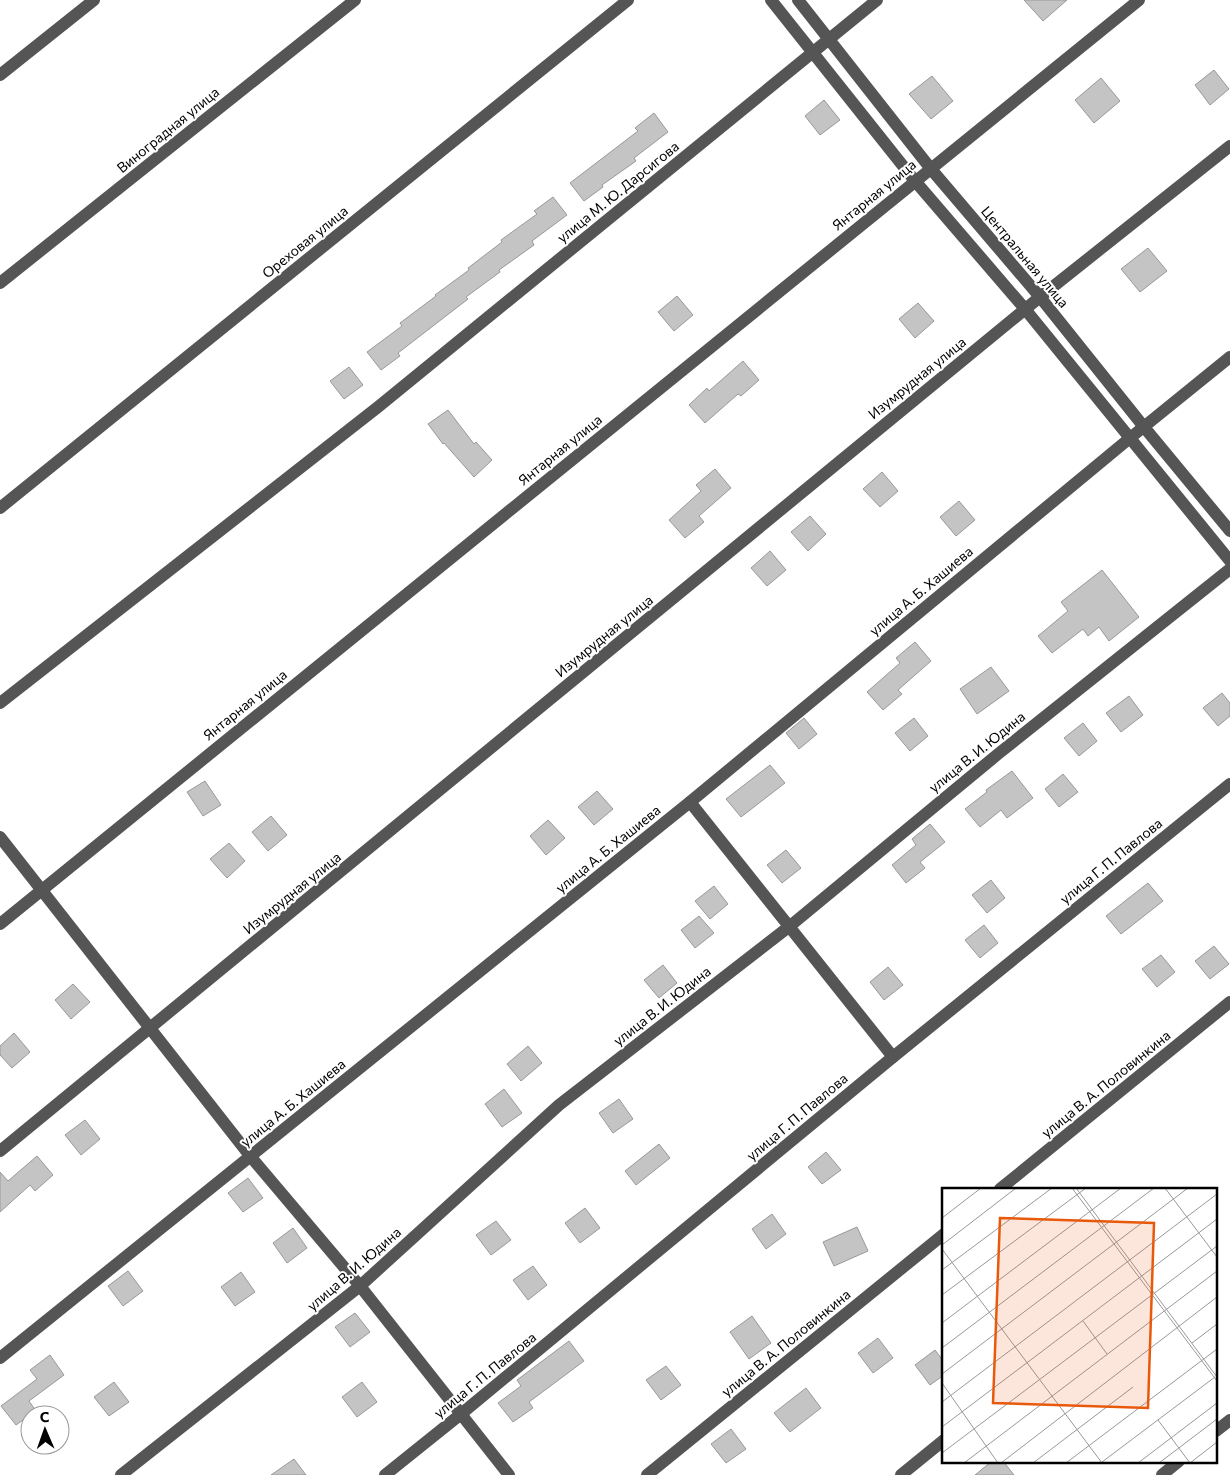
<svg xmlns="http://www.w3.org/2000/svg" width="1230" height="1475" font-family="Commissioner,sans-serif">
<rect width="100%" height="100%" fill="#fff"/>
<!-- building -->
<g fill="#c4c4c4" stroke="#999">
<polygon points="1024,0 1067,0 1043,21"/>
<polygon points="1214,70 1229,89 1210,105 1195,85"/>
<polygon points="932,76 953,101 931,119 909,94"/>
<polygon points="1101,78 1120,101 1094,123 1075,100"/>
<polygon points="824,100 840,120 820,135 805,116"/>
<polygon points="654,113 668,132 634,158 636,161 602,185 603,187 584,201 570,183 638,131 635,128"/>
<polygon points="553,197 567,215 532,241 534,245 499,270 500,272 466,297 468,299 398,353 400,356 381,370 367,352 402,326 400,323 436,296 435,295 469,270 468,268 502,242 501,240 537,214 534,211"/>
<polygon points="1148,248 1167,271 1140,292 1121,269"/>
<polygon points="677,296 693,315 674,331 658,312"/>
<polygon points="918,303 934,321 915,338 899,319"/>
<polygon points="743,361 759,380 741,396 738,394 705,423 689,405 707,388 709,391"/>
<polygon points="349,367 363,385 344,399 330,381"/>
<polygon points="448,410 474,444 476,442 492,460 474,477 444,443 443,444 428,424"/>
<polygon points="715,469 731,488 699,516 704,522 685,538 669,520 701,491 696,485"/>
<polygon points="882,472 898,491 880,507 863,489"/>
<polygon points="959,501 975,520 956,536 940,517"/>
<polygon points="810,516 826,534 808,551 791,532"/>
<polygon points="770,551 786,570 767,586 751,568"/>
<polygon points="1102,570 1139,617 1109,641 1099,627 1088,636 1083,629 1052,653 1038,636 1068,611 1061,602"/>
<polygon points="915,642 931,661 898,690 902,694 883,710 867,692 900,663 896,658"/>
<polygon points="991,667 1009,691 977,714 960,689"/>
<polygon points="1222,693 1230,703 1230,716 1218,726 1203,708"/>
<polygon points="1129,696 1143,715 1121,732 1106,713"/>
<polygon points="804,718 817,734 799,749 786,733"/>
<polygon points="914,718 928,736 910,751 895,733"/>
<polygon points="1083,723 1097,741 1079,756 1064,738"/>
<polygon points="770,765 785,783 741,817 726,799"/>
<polygon points="1012,771 1033,798 1007,818 1001,810 980,827 965,809 987,792 986,790"/>
<polygon points="1063,774 1078,792 1059,807 1045,789"/>
<polygon points="205,781 221,805 203,816 187,792"/>
<polygon points="597,791 613,809 594,825 578,807"/>
<polygon points="271,816 287,835 268,851 252,832"/>
<polygon points="548,820 565,838 546,855 530,836"/>
<polygon points="930,824 945,842 920,862 925,868 906,883 892,865 916,845 912,839"/>
<polygon points="229,843 245,861 227,878 210,859"/>
<polygon points="786,850 801,868 782,883 767,865"/>
<polygon points="991,880 1005,898 987,913 972,895"/>
<polygon points="1148,883 1163,901 1121,934 1106,916"/>
<polygon points="714,886 728,904 710,919 695,901"/>
<polygon points="699,916 714,933 695,948 681,930"/>
<polygon points="984,925 998,943 980,958 965,940"/>
<polygon points="1214,946 1229,964 1210,979 1195,961"/>
<polygon points="1161,955 1175,972 1157,987 1142,969"/>
<polygon points="663,965 677,983 659,998 644,980"/>
<polygon points="888,967 903,985 884,1000 870,982"/>
<polygon points="73,984 90,1002 71,1019 55,1000"/>
<polygon points="14,1033 30,1052 12,1068 0,1055 0,1046"/>
<polygon points="528,1046 542,1063 521,1081 507,1064"/>
<polygon points="504,1089 522,1113 502,1127 485,1104"/>
<polygon points="619,1099 633,1119 613,1133 599,1113"/>
<polygon points="85,1120 100,1139 81,1155 65,1135"/>
<polygon points="659,1144 670,1158 636,1185 625,1171"/>
<polygon points="826,1152 841,1170 822,1184 808,1167"/>
<polygon points="37,1156 53,1175 35,1191 30,1185 0,1212 0,1172 8,1181"/>
<polygon points="248,1178 263,1198 243,1212 228,1193"/>
<polygon points="585,1208 600,1228 580,1243 565,1223"/>
<polygon points="772,1214 786,1234 766,1249 752,1229"/>
<polygon points="496,1221 511,1240 491,1255 476,1235"/>
<polygon points="857,1227 868,1251 834,1266 823,1242"/>
<polygon points="293,1228 307,1248 287,1263 273,1243"/>
<polygon points="533,1266 547,1285 528,1300 513,1280"/>
<polygon points="128,1271 143,1291 123,1306 108,1286"/>
<polygon points="241,1272 255,1292 235,1306 221,1287"/>
<polygon points="355,1313 370,1332 350,1347 335,1327"/>
<polygon points="752,1316 771,1343 749,1359 730,1332"/>
<polygon points="878,1338 893,1358 873,1373 858,1353"/>
<polygon points="569,1341 584,1361 529,1402 533,1408 513,1422 498,1403 521,1386 517,1380"/>
<polygon points="935,1350 944,1362 944,1375 930,1385 915,1365"/>
<polygon points="50,1355 64,1375 29,1401 36,1411 16,1425 1,1406 37,1379 30,1370"/>
<polygon points="666,1366 681,1385 661,1400 646,1380"/>
<polygon points="114,1382 129,1402 109,1416 94,1397"/>
<polygon points="362,1382 377,1402 357,1417 342,1397"/>
<polygon points="806,1388 821,1408 790,1432 774,1413"/>
<polygon points="731,1429 746,1449 726,1463 711,1444"/>
<polygon points="294,1459 306,1475 271,1475"/>
<polygon points="992,1461 1003,1461 1014,1475 975,1475"/>
</g>
<g fill="none" stroke-linecap="round" stroke-linejoin="round">
<!-- minor -->
<g stroke="#555" stroke-width="12">
<polyline points="771,0 915,181 1025,309 1230,561"/>
<polyline points="798,0 931,169 1040,297 1144,427 1230,531"/>
<polyline points="0,75 94,0"/>
<polyline points="0,283 355,0"/>
<polyline points="0,508 628,0"/>
<polyline points="0,703 378,407 877,0"/>
<polyline points="690,802 893,1057"/>
<polyline points="0,837 251,1157 360,1286 509,1475"/>
<polyline points="0,924 1139,0"/>
<polyline points="0,1151 1040,297 1230,146"/>
<polyline points="1000,1189 1230,1002"/>
<polyline points="0,1358 690,802 1130,438 1230,357"/>
<polyline points="1216,1431 1230,1420"/>
<polyline points="121,1475 360,1286 559,1105 790,926 998,754 1230,569"/>
<polyline points="385,1475 461,1414 893,1057 1230,784"/>
<polyline points="647,1475 944,1234"/>
<polyline points="901,1475 944,1440"/>
<polyline points="1162,1475 1179,1461"/>
</g>
</g>
<g text-anchor="middle" stroke-width="4" stroke-linejoin="round" paint-order="stroke">
<!-- street labels -->
<g font-size="14" fill="#000" stroke="#fff">
<text transform="translate(168 130) rotate(-39)" y="5">Виноградная улица</text>
<text transform="translate(618 192) rotate(-39)" y="5">улица М. Ю. Дарсигова</text>
<text transform="translate(874 195) rotate(-39)" y="5">Янтарная улица</text>
<text transform="translate(305 242) rotate(-39)" y="5">Ореховая улица</text>
<text transform="translate(1025 257) rotate(50)" y="5">Центральная улица</text>
<text transform="translate(917 378) rotate(-39)" y="5">Изумрудная улица</text>
<text transform="translate(560 450) rotate(-39)" y="5">Янтарная улица</text>
<text transform="translate(921 591) rotate(-40)" y="5">улица А. Б. Хашиева</text>
<text transform="translate(604 636) rotate(-39)" y="5">Изумрудная улица</text>
<text transform="translate(245 705) rotate(-39)" y="5">Янтарная улица</text>
<text transform="translate(977 752) rotate(-39)" y="5">улица В. И. Юдина</text>
<text transform="translate(608 849) rotate(-39)" y="5">улица А. Б. Хашиева</text>
<text transform="translate(1111 861) rotate(-39)" y="5">улица Г. П. Павлова</text>
<text transform="translate(292 893) rotate(-39)" y="5">Изумрудная улица</text>
<text transform="translate(662 1006) rotate(-38)" y="5">улица В. И. Юдина</text>
<text transform="translate(1106 1084) rotate(-39)" y="5">улица В. А. Половинкина</text>
<text transform="translate(293 1103) rotate(-39)" y="5">улица А. Б. Хашиева</text>
<text transform="translate(797 1117) rotate(-40)" y="5">улица Г. П. Павлова</text>
<text transform="translate(354 1269) rotate(-41)" y="5">улица В. И. Юдина</text>
<text transform="translate(786 1343) rotate(-39)" y="5">улица В. А. Половинкина</text>
<text transform="translate(485 1375) rotate(-39)" y="5">улица Г. П. Павлова</text>
</g>
</g>
<!-- overview -->
<g transform="translate(942 1188)">
<rect width="275" height="275" fill="#fff"/>
<path fill="none" stroke="#999" stroke-width="1" d="M 130,0 L 275,193M 134,0 L 275,189M 223,0 L 275,69M 0,30 L 39,0M 0,57 L 74,0M 0,61 L 160,275M 0,82 L 110,0M 0,107 L 144,0M 141,133 L 165,166M 0,135 L 179,0M 250,155 L 275,136M 0,160 L 212,0M 0,186 L 246,0M 0,195 L 56,275M 0,214 L 275,6M 216,232 L 248,275M 0,239 L 275,31M 0,265 L 275,58M 160,274 L 273,189M 22,275 L 275,83M 59,275 L 275,109M 91,275 L 191,199M 124,275 L 275,161M 196,275 L 275,215M 217,275 L 275,231M 248,275 L 275,254"/>
<path fill="#e8590c" fill-opacity="0.15" stroke="#e8590c" stroke-width="2.5" d="M 58,30 L 212,35 L 206,220 L 51,215 Z"/>
<rect width="275" height="275" fill="none" stroke="#000" stroke-width="2.5"/>
</g>
<!-- north arrow -->
<g transform="translate(45 1430) rotate(358)"><circle r="24" fill="#ffffff" stroke="#999999"/>
<path d="M0-4L9 19L0 12L-9 19Z" fill="#000000"/>
<text y="-8" font-size="14" font-weight="bold" text-anchor="middle" fill="#000000">С</text>
</g>
</svg>
